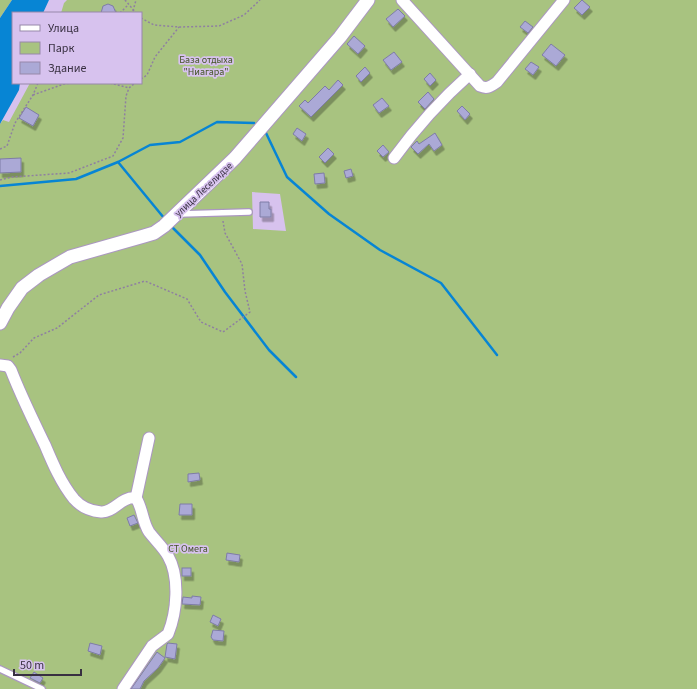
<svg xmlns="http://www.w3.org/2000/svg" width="697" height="689" font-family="'Source Sans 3',sans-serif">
<defs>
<filter id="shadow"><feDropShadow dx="2.5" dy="4.5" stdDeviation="0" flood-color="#0004"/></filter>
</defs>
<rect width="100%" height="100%" fill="#d7c2ee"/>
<!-- green -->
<g fill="#a8c380" fill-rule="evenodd">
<polygon points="0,0 12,0 0,18"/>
<path d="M 67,0 L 697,0 L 697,689 L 0,689 L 0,124 L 3,120 L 9,122 L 30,83 L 141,83 L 141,13 L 61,13 L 64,3 ZM 252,192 L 280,194 L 286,231 L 253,229 Z"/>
</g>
<!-- water -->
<polygon fill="#0785d4" points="12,0 49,0 43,13 13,13 13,83 20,83 19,90 0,124 0,18"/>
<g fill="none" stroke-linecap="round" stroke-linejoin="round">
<!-- stream -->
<g stroke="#0785d4" stroke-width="2.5">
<polyline points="266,133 287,177 329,214 380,250 441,283 497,355"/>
<polyline points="118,162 164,218"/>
<polyline points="0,186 76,179 118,162 150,145 180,142 217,122 254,123"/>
<polyline points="171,226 200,255 225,292 269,350 296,377"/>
</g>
</g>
<!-- building -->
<g fill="#aba9d6" stroke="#7e7ca6" filter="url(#shadow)">
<polygon points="582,0 590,7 582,15 574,8"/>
<polygon points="108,4 113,6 116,13 101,13 103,6"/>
<polygon points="398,9 405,16 393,27 386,19"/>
<polygon points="525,21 533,27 528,33 520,27"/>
<polygon points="354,36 365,46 358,54 347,44"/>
<polygon points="551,44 565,55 556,66 542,55"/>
<polygon points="394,52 402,62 391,70 383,60"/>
<polygon points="531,62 539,67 533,75 525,69"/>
<polygon points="365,67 370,73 361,82 356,76"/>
<polygon points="430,73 436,80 430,86 424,79"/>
<polygon points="338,80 343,85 311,117 299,106 305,100 308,103 325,86 329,90"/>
<polygon points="428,92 434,99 425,109 418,102"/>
<polygon points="382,98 389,106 379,113 373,105"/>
<polygon points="462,106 470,114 465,120 457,111"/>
<polygon points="26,107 39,115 33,126 19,118"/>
<polygon points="297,128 306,134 302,141 293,134"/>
<polygon points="435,133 442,145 434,151 429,144 418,154 411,147 417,141 419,144"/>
<polygon points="383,145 389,152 383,157 377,151"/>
<polygon points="328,148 334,154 325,163 319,157"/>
<polygon points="21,158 21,172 0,173 0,159"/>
<polygon points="351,169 353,176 346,178 344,171"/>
<polygon points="324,173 325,183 315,184 314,174"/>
<polygon points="260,202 269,202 269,209 271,209 271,217 260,217"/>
<polygon points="199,473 200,480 188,482 188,474"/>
<polygon points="180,504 192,504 192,515 179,515"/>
<polygon points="134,515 138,523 130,526 127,518"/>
<polygon points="227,553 240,555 239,562 226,560"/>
<rect x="182" y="568" width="9" height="8"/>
<polygon points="192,596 201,597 200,605 182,604 183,597 192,598"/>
<polygon points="213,615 221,619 218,626 210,622"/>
<polygon points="213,630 224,631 223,641 213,640 211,637"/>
<polygon points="90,643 102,646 100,655 88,651"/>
<polygon points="168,643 177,644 175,659 165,657 167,644"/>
<polygon points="157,652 165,658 158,668 144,681 140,689 131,689"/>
<polygon points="34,672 43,678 40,683 30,678"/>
</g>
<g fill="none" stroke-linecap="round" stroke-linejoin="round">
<defs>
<g id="service">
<polyline points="179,214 249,212"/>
<polyline points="0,669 42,689"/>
</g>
<g id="minor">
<path d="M 402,0 L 480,86 C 487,89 490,87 497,82 L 564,0"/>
<path d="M 394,158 C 415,129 443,98 470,74"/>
<path d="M 0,365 L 8,366 L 11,370 C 21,396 33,420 45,445 C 53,464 61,483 74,499 C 81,507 90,511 101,512 C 114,513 121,496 136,498"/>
<path d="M 123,689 L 152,646 L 168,634 C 177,612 180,577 168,556 C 163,547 155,540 149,532 C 142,521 143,509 136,498 L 149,438"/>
</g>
<polyline id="tertiary" points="0,323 8,308 22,288 39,275 70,257 144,236 154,233 164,226 235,158 340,37 368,0"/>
</defs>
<!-- service casing -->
<use href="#service" stroke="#ab97c1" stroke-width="8"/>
<!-- minor casing -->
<use href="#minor" stroke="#ab97c1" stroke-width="13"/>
<!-- tertiary casing -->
<use href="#tertiary" stroke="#ab97c1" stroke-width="15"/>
<!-- path -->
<g stroke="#8f80a0" stroke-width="1.5" stroke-dasharray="2 2" stroke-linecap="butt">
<polyline points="125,0 136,13"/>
<polyline points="133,11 136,0"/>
<polyline points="120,13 128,5"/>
<polyline points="141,18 154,25 179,27 219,26 244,15 260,0"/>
<polyline points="141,79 147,75 155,57 179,27"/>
<polyline points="110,83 129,88"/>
<polyline points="33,95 64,84 72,83"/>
<polyline points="0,149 7,146 15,123 33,95 38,83"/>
<polyline points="0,180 12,177 69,173 113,156 123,138 126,96 129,88 135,83"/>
<polyline points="13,357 20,353 34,338 57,328 99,295 145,281 187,299 201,322 223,332 250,312 245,291 242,264 225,233 223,221"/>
</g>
<!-- service -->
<use href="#service" stroke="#fff" stroke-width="5.5"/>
<!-- minor -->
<use href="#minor" stroke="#fff" stroke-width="11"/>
<!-- tertiary -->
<use href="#tertiary" stroke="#fff" stroke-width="13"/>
</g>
<g text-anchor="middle" stroke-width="3.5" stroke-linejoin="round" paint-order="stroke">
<!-- park labels -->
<g font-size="10" fill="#435426" stroke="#d7c2ee">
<text x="206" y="63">База отдыха<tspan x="206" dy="12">"Ниагара"</tspan></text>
<text x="188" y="552">СТ Омега</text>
</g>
<!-- street labels -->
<g font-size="10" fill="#383041" stroke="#d7c2ee">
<text transform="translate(203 189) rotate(-43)" y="4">улица Леселидзе</text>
</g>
</g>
<!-- legend -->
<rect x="12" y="12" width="130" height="72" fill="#d7c2ee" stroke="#9788a9"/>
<rect x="20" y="25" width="20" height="6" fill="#ffffff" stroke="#9788a9"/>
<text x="48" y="32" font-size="12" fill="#383041">Улица</text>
<rect x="20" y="42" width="20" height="12" fill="#a8c380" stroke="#9788a9"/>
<text x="48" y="52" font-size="12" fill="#383041">Парк</text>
<rect x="20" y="62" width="20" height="12" fill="#aba9d6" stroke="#9788a9"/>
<text x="48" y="72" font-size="12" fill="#383041">Здание</text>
<!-- scale -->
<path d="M14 669v6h67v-6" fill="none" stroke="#383041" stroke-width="2"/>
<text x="20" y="669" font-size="12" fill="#383041" stroke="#d7c2ee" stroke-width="3" paint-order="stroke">50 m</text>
</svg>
